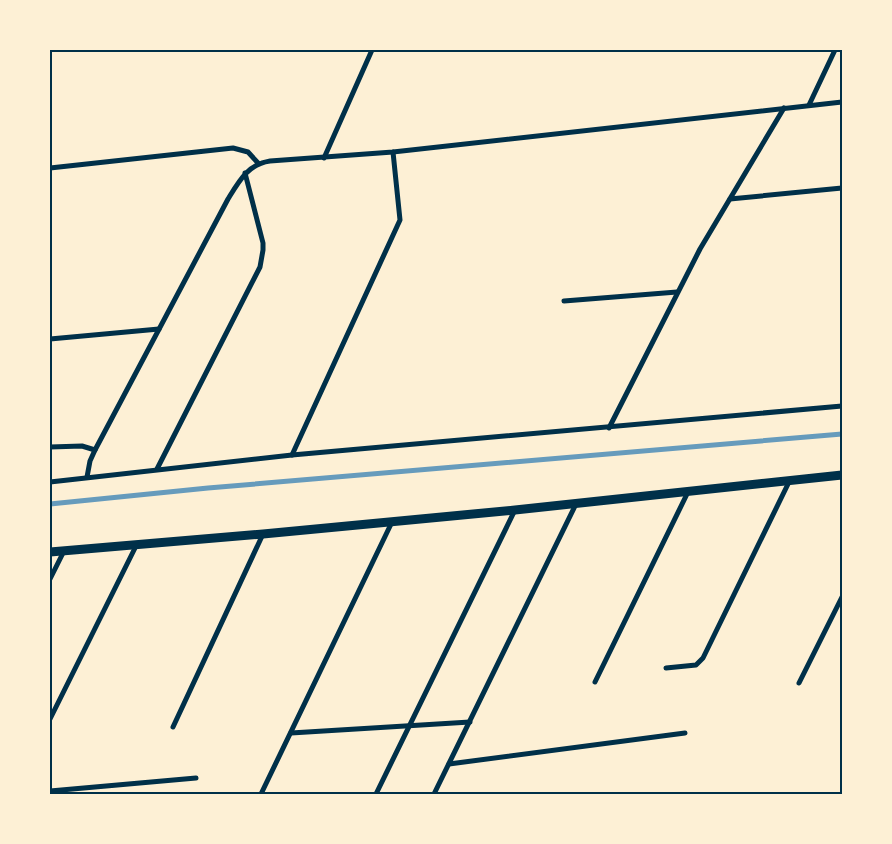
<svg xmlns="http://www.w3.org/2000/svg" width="892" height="844" font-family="'Titillium Web',sans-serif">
<rect width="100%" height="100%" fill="#fdf0d5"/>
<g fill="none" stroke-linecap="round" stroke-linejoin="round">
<!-- stream -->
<polyline stroke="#669bbc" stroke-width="5" points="50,504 208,488 842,434"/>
<!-- minor -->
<g stroke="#003049" stroke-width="5">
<polyline points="809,105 835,50"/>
<polyline points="324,158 372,50"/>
<polyline points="50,168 233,148 248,152 258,163"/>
<polyline points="730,199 842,188"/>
<polyline points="564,301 677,292"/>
<polyline points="50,339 159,329"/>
<polyline points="609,428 700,249 784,108"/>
<polyline points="50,447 82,446 95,450"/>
<polyline points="292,455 400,220 393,152"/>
<polyline points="157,469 260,267 263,250 263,243 245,173"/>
<path d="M 87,477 L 90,461 L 95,450 L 228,199 C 239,181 248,164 270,161 L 393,152 L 842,102"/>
<polyline points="50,482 292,455 842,406"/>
<polyline points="50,579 64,551"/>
<polyline points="666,668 696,665 703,658 789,482"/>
<polyline points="595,682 688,492"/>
<polyline points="799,683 842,597"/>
<polyline points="50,719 137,544"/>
<polyline points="173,727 263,534"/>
<polyline points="291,733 470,722"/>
<polyline points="449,764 685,733"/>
<polyline points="50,791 196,778"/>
<polyline points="261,794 392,522"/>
<polyline points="376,794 515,510"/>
<polyline points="434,794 576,504"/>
</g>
<!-- tertiary -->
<polyline stroke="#003049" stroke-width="9" points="50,552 263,534 515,510 842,475"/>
</g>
<!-- border -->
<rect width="892" height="844" fill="none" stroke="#fdf0d5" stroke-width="102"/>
<rect x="51" y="51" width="790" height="742" fill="none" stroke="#003049" stroke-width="2"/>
</svg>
